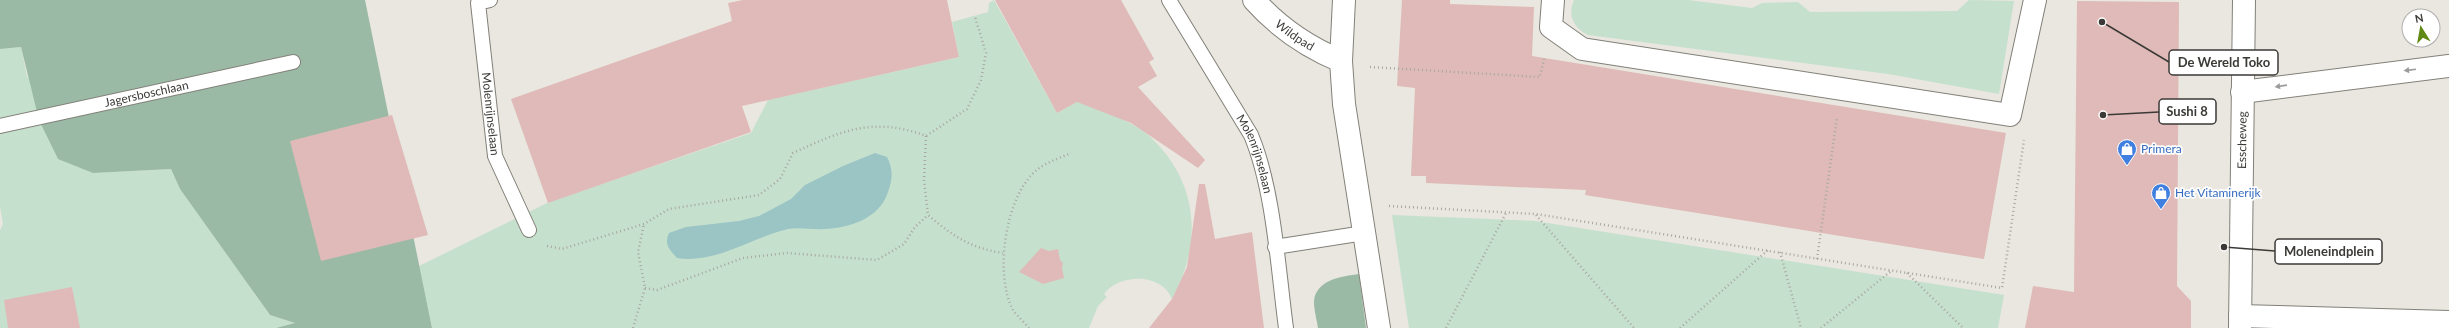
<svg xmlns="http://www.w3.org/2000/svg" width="2449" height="328" font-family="Lato,sans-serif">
<rect width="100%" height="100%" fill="#e9e7df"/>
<!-- green -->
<g fill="#c6e0ce">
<path d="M 994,0 L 1057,113 L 1089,95 C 1098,102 1106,111 1116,116 C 1126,122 1138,126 1147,134 C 1198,179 1204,241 1172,299 C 1162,273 1120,273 1104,294 L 1107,297 L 1098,306 L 1089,328 L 432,328 L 419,266 L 549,202 L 751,133 L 768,100 L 959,57 L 952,22 L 988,12 L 989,3 Z"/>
<path d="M 1574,0 L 1688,0 L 1752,8 L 1762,3 L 1798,2 L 1810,12 L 1957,11 L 1969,0 L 2014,1 L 1999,94 L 1888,74 L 1588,35 C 1574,28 1567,16 1574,0 Z"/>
<polygon points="21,47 27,76 93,173 171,169 180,189 270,315 296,323 276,328 0,328 0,230 3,224 0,207 0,49"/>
<polygon points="1392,215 1535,221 2004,295 1998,328 1409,328"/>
</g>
<!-- forest -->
<g fill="#9bbaa6">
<polygon points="0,0 365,0 432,328 276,328 295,323 270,315 180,189 171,169 93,173 58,159 39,120 21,47 0,49"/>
<path d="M 1359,274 L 1366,328 L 1318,328 C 1317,320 1314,311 1314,302 C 1315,280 1342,276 1359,274 Z"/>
</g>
<!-- water -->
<path fill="#9bc4c5" d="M 875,153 L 887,157 C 893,169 893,178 888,192 C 880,218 850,228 824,229 C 812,230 800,227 788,229 C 750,238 716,264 677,258 C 669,249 664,244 669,233 L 686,227 L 739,221 L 759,216 L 791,199 L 805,185 L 843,166 Z"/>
<!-- building -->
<g fill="#dfbab8">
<polygon points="743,0 947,0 959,57 742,106 751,132 548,203 511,99 732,21 728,3"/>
<polygon points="995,0 1121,0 1154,59 1149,62 1157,76 1138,87 1205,160 1198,168 1131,123 1077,102 1057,113"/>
<polygon points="1402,0 1450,0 1450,4 1534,7 1532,56 2006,133 1984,259 1585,195 1586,190 1426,183 1426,176 1411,176 1415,88 1397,86"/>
<polygon points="2077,1 2179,2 2177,286 2191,301 2191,328 2025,328 2033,286 2074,292"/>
<polygon points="392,115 428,235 321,261 290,141"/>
<polygon points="1199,184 1205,184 1215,239 1252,232 1264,328 1149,328 1172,299 1187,267"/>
<polygon points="1041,248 1049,251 1058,249 1060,260 1063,263 1062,268 1064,278 1043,284 1019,272"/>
<polygon points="72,287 80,328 8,328 4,300"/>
</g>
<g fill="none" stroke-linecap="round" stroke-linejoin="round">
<defs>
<g id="service">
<path id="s1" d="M 490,0 L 478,3 L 495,156 L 529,230"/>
<path id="s2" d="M 1169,0 L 1251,135 C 1274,190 1278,269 1286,328"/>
<path id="s3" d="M 0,126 L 293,62"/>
<polyline points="1275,247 1364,233"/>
</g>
<g id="minor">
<path id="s4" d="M 1254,0 C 1279,28 1307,47 1341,61"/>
<polyline points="1344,0 1341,61 1344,104 1379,328"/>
<polyline points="1553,0 1551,27 1582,49 2010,115 2035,0"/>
<polyline points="2242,92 2449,66"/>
<polyline points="2240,316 2449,322"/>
<path id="s5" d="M 2240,328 L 2244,0"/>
</g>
</defs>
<!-- service casing -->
<use href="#service" stroke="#828079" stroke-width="16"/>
<!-- minor casing -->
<use href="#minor" stroke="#828079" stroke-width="24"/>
<!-- path -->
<g stroke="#a9a7a1" stroke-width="2.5" stroke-dasharray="1 3" stroke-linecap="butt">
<polyline points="1370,67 1540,77 1544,59"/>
<path d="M 926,136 L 924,180 L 928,215 C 953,236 970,248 1003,253"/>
<polyline points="1389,206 1536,214 2002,288 2024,140"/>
<polyline points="1536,215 1634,328"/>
<path d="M 547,246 L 562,249 L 644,224 L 669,209 L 759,195 L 780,179 L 793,153 C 841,131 873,116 926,136 L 967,109 L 981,80 L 986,53 L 975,17"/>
<polyline points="1780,252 1801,328"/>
<polyline points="1817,259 1837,117"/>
<polyline points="1907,273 1963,328"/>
<polyline points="645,288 657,290 743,258 787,253 877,260 904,244 915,227 928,215"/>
<polyline points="633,328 645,288 638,252 644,224"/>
<path d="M 1029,328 C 1024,322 1017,316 1013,310 C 994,275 1005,194 1038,169 C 1047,162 1060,158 1071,153"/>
<polyline points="1446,328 1506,213"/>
<polyline points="1680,328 1768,250"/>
<polyline points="1821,328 1891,271"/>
</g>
<!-- service -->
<use href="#service" stroke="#fff" stroke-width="14"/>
<!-- minor -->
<use href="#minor" stroke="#fff" stroke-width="22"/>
</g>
<!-- one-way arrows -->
<defs><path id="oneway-solid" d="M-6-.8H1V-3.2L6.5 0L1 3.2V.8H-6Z"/></defs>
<g fill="#9d9c9b">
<use href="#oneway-solid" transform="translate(2410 70) rotate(173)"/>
<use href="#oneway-solid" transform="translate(2281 86) rotate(172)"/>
</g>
<!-- icons -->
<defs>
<symbol id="shop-pin" viewBox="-11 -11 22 30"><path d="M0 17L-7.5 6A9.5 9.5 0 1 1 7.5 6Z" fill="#3f7fe0" stroke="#fff"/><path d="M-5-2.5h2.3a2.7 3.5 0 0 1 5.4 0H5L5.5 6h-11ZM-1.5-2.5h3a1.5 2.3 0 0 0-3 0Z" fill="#fff"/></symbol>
</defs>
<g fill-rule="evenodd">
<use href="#shop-pin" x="2116" y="138" width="22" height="30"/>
<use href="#shop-pin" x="2150" y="182" width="22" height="30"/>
</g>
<g text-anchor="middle" stroke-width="3.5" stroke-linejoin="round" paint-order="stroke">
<!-- street labels -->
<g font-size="12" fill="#3b3a37" stroke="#fff">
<text dy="4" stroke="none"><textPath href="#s4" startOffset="54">Wildpad</textPath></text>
<text dy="4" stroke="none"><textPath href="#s3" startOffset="150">Jagersboschlaan</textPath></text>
<text dy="4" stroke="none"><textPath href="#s1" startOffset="124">Molenrijnselaan</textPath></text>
<text dy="4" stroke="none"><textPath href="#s5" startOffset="188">Esscheweg</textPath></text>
<text dy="4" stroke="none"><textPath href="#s2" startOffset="177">Molenrijnselaan</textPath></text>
</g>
<!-- shop labels -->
<g font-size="12" fill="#366cbe" stroke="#fff" text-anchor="start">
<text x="2141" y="153">Primera</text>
<text x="2175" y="197">Het Vitaminerijk</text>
</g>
</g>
<!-- callouts -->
<path fill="none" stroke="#3b3a37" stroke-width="1.5" d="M2102 22L2169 62M2103 115L2159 112M2224 247L2275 251"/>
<g fill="#3b3a37" stroke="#fff" stroke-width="1.5">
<circle cx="2102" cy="22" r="4"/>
<circle cx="2103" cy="115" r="4"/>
<circle cx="2224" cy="247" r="4"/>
</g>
<g fill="#fff" stroke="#3b3a37" stroke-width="1.5">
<rect x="2169" y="50" width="109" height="25" rx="4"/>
<rect x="2159" y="99" width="57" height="25" rx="4"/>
<rect x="2275" y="239" width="107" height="25" rx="4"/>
</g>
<g font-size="13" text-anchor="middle" font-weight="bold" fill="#3b3a37">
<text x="2224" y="67">De Wereld Toko</text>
<text x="2187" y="116">Sushi 8</text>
<text x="2329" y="256">Moleneindplein</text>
</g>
<!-- north arrow -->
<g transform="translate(2421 28) rotate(349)"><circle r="19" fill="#ffffff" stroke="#b1b0af"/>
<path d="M0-3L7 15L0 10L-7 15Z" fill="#608915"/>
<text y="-6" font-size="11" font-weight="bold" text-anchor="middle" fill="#3b3a37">N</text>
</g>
</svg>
